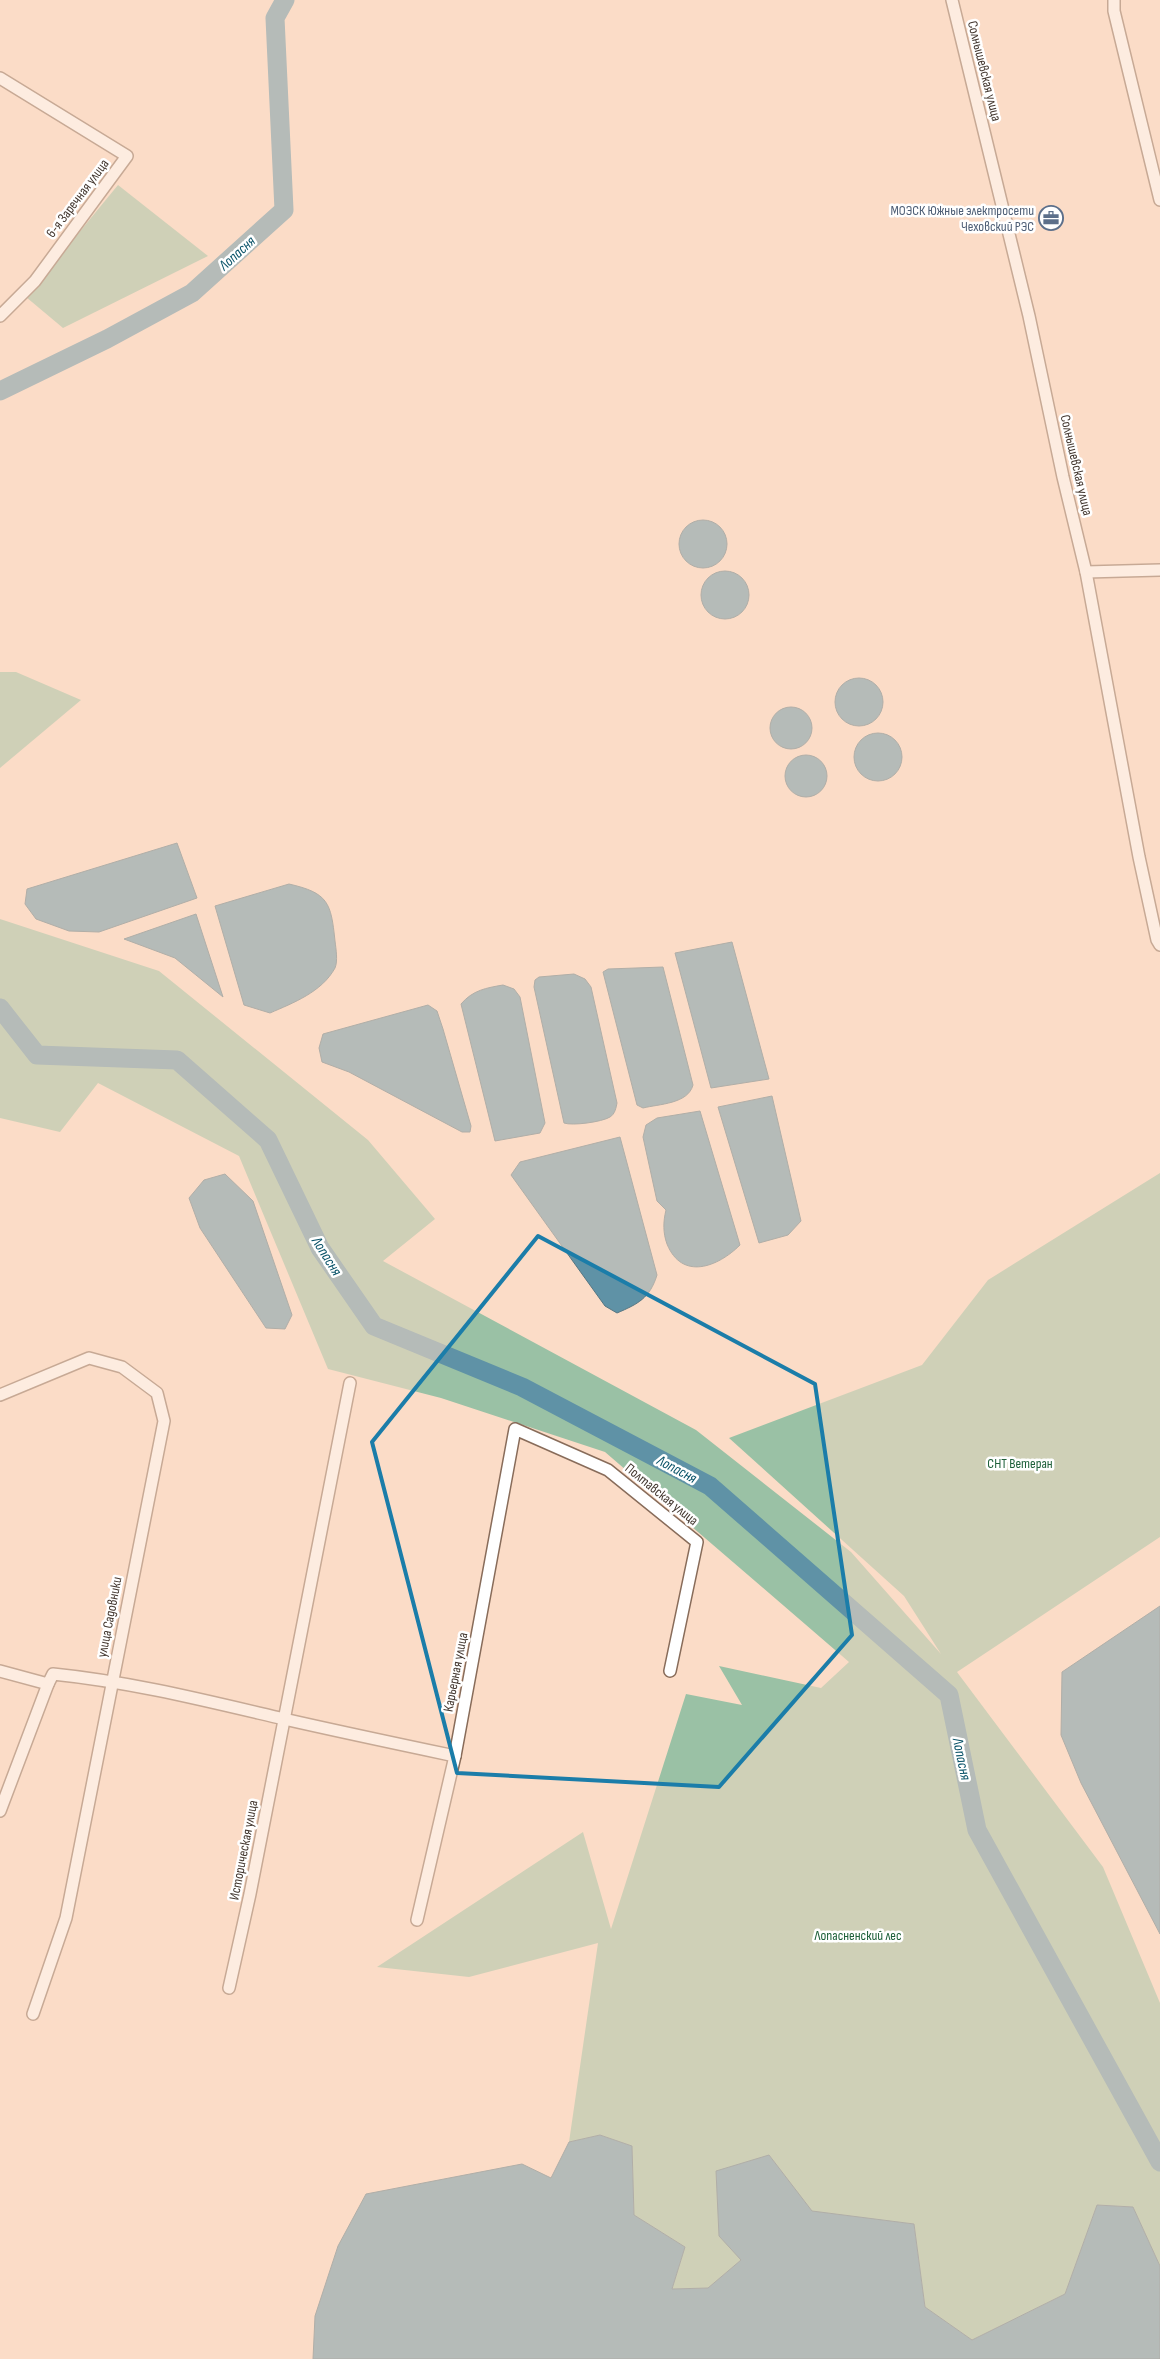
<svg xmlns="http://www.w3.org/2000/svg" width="1160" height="2359" font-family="'Sofia Sans Condensed',sans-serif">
<rect width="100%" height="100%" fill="#fbdcc7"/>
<!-- green -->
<g fill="#9ac1a5">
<polygon points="118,185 208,256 63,328 26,297"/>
<polygon points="0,672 16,672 81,700 0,768"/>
<polygon points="0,919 159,971 368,1140 435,1219 383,1261 696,1430 851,1552 941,1654 904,1596 729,1438 922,1365 988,1280 1160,1173 1160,1537 957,1672 1103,1867 1160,2003 1160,2266 1133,2207 1097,2205 1065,2294 972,2340 925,2307 914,2224 812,2212 769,2155 741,2260 708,2288 672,2289 685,2247 634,2215 632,2146 600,2135 569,2142 598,1943 469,1977 377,1967 583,1832 611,1929 686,1694 742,1705 719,1666 821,1688 849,1662 605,1452 441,1398 328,1369 239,1156 98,1083 60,1132 0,1118"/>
</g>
<!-- water -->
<g fill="#5f92a6" stroke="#567682">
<circle cx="703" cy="544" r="24"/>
<circle cx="725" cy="595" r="24"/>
<circle cx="859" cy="702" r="24"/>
<circle cx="791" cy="728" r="21"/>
<circle cx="878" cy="757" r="24"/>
<circle cx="806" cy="776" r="21"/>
<polygon points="177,843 197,898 99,932 69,931 36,919 25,904 27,889"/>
<path d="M 289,884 C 328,893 331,902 335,941 C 336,949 338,961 335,968 C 322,992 293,1003 270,1013 L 244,1005 L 215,906 Z"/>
<polygon points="196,914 223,997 175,958 124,939"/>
<polygon points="732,942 769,1079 711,1088 675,953"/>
<path d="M 663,967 L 693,1085 C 688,1104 659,1104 643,1108 L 637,1105 L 603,972 L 608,969 Z"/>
<path d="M 574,974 L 585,979 L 591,987 L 617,1103 C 616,1108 615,1114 610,1117 C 602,1122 572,1126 564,1123 L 534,987 L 535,980 L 539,977 Z"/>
<path d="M 503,985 L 514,989 L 520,997 L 545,1123 L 540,1133 L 495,1141 L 461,1004 C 473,990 486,988 503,985 Z"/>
<polygon points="428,1005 437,1011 443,1029 471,1126 470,1132 462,1132 349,1072 322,1062 319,1048 323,1034"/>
<polygon points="772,1096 801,1221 788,1235 759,1243 718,1107"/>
<path d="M 700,1111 L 740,1245 C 718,1267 682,1281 667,1244 C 663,1233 663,1222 666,1210 L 657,1201 L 643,1137 L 646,1125 L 657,1118 Z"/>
<path d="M 620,1137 L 657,1275 C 650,1298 638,1304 617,1313 L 605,1306 L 511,1175 L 520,1162 Z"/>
<polygon points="225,1174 253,1201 292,1315 285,1329 266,1328 200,1228 189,1198 204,1180"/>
<polygon points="1160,1606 1160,1934 1081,1783 1061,1735 1062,1672"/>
<polygon points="600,2135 632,2146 634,2215 685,2247 672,2289 708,2288 741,2260 719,2236 716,2171 769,2155 812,2211 914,2224 925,2307 972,2340 1065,2294 1097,2205 1133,2207 1160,2266 1160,2359 313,2359 315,2316 338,2246 366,2194 522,2164 551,2178 569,2142"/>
</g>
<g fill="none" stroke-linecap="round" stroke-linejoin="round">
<!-- river -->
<g stroke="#5f92a6" stroke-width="19">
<polyline points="0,391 107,339 192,293 284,210 275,18 285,0"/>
<polyline points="0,1008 37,1055 177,1060 268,1140 320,1248 374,1326 522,1387 710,1486 949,1695 977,1830 1160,2162"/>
</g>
<defs>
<g id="minor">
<polyline points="952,0 1029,316 1063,477 1086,572 1139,857 1157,940 1160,945"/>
<polyline points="1114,0 1114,11 1160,200"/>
<polyline points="0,78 127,156 35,281 0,316"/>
<polyline points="1086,572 1160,570"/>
<polyline points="0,1395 89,1358 122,1367 157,1393 164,1421 66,1918 33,2014"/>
<path d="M 0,1671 L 48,1684 L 53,1674 C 132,1682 207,1701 284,1719 C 341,1732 398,1744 455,1756"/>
<polyline points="0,1811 48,1684"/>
<polyline points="417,1920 455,1756 515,1429 608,1470 697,1542 670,1671"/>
<polyline points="229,1988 250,1894 350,1383"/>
</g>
</defs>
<!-- minor casing -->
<use href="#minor" stroke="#886c5a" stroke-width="14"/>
<!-- minor -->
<use href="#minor" stroke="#fff" stroke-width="11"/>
</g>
<!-- marked area -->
<path d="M0 0H1160V2359H0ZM 538,1236 L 815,1384 L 852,1635 L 719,1787 L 457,1773 L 372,1442 Z" fill="#fbdcc7" fill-opacity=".55" fill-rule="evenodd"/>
<path fill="none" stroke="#1b7da9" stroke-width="4" stroke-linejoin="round" d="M 538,1236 L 815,1384 L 852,1635 L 719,1787 L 457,1773 L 372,1442 Z"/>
<!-- icons -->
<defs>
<symbol id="office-ring" viewBox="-11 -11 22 22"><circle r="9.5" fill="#fff" stroke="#5c6f8a" stroke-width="1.5"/><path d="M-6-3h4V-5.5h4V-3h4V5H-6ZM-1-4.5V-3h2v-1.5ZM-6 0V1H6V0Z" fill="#5c6f8a"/></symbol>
</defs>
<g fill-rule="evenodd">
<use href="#office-ring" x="1037" y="204" width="28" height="28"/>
</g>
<g text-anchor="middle" stroke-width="5" stroke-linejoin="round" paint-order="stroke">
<!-- street labels -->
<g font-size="14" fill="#42362e" stroke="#fff">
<text transform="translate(985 71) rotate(76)" y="5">Солнышевская улица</text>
<text transform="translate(77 198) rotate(-53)" y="5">6-я Заречная улица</text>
<text transform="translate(1077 465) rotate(77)" y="5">Солнышевская улица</text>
<text transform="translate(662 1494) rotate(39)" y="5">Полтавская улица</text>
<text transform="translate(109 1617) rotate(-79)" y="5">улица Садовники</text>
<text transform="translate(455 1672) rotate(-79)" y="5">Карьерная улица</text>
<text transform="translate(243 1850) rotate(-79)" y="5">Историческая улица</text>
</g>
<!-- service labels -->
<g font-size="14" fill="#4e5e75" stroke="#fff" text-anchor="end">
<text x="1034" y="215">МОЭСК Южные электросети<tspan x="1034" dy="16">Чеховский РЭС</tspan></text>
</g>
<!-- park labels -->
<g font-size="14" fill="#1e603a" stroke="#fff">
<text x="1020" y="1468">СНТ Ветеран</text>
<text x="858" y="1940">Лопасненский лес</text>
</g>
<!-- water labels -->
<g font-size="15" font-style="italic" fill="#075167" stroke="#fff">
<text transform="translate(237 253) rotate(-42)" y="5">Лопасня</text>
<text transform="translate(327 1256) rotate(58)" y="5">Лопасня</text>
<text transform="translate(677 1469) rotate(28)" y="5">Лопасня</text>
<text transform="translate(962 1759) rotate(78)" y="5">Лопасня</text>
</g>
</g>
</svg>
